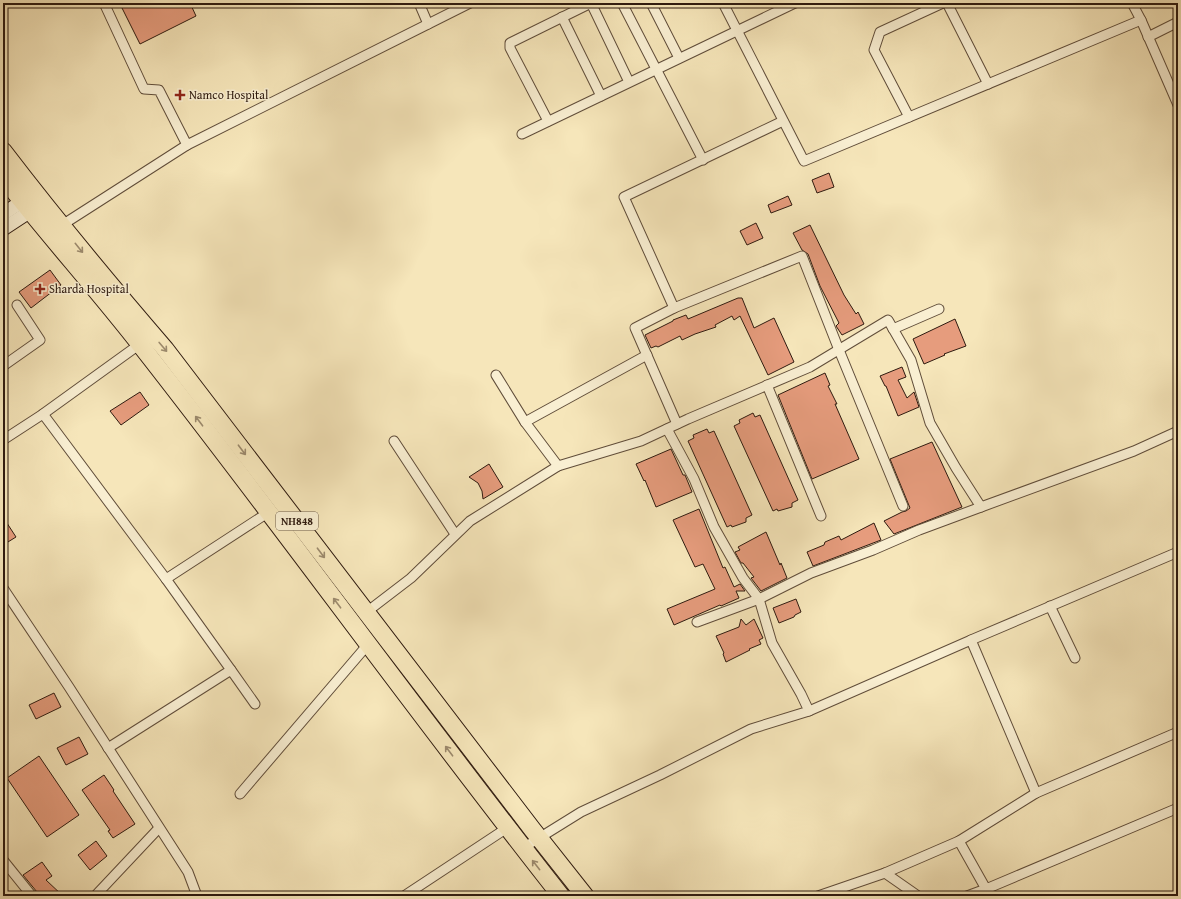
<svg xmlns="http://www.w3.org/2000/svg" width="1181" height="899" font-family="'Gentium Book Plus',serif">
<rect width="100%" height="100%" fill="#f6e6ba"/>
<filter id="stains"><feTurbulence type="fractalNoise" baseFrequency=".005" numOctaves="4"/><feColorMatrix values="0 0 0 0 .2 0 0 0 0 .09 0 0 0 0 .02 0 0 0 .5 -.17"/></filter>
<radialGradient id="worn" r=".72"><stop offset=".6" stop-color="#630" stop-opacity="0"/><stop offset="1" stop-color="#630" stop-opacity=".3"/></radialGradient>
<!-- building -->
<g fill="#e69c7d" stroke="#2e1a0f">
<polygon points="127,3 190,3 196,16 140,44 121,6"/>
<polygon points="829,173 834,187 817,193 812,180"/>
<polygon points="788,196 792,205 771,213 768,205"/>
<polygon points="756,223 763,238 747,245 740,231"/>
<polygon points="810,225 844,295 856,314 858,312 864,324 842,335 836,326 839,323 820,286 808,254 802,250 793,233"/>
<polygon points="50,270 61,285 31,308 19,292"/>
<polygon points="738,298 742,298 754,328 774,318 794,362 768,375 740,316 734,320 732,316 715,325 716,327 695,334 682,340 680,336 658,347 656,346 651,348 645,335 673,321 673,320 686,315 688,319"/>
<polygon points="955,319 966,346 944,354 945,355 924,364 913,339"/>
<polygon points="902,367 906,377 898,380 907,398 914,392 919,407 898,416 886,386 885,386 880,376"/>
<polygon points="825,373 830,385 828,386 837,404 835,404 859,459 812,479 778,395"/>
<polygon points="140,392 149,405 121,425 110,411"/>
<polygon points="753,413 755,417 760,415 798,500 792,503 792,507 778,511 777,509 773,511 734,426 740,423 739,420"/>
<polygon points="707,429 709,433 714,431 752,515 746,518 746,522 732,527 731,525 727,527 688,441 694,438 693,435"/>
<polygon points="932,442 962,507 894,534 884,521 902,512 906,511 910,508 890,459"/>
<polygon points="671,449 683,475 685,475 692,492 656,507 645,480 644,481 636,464"/>
<polygon points="489,464 503,487 483,499 482,491 478,483 469,477"/>
<polygon points="699,509 723,568 725,567 734,587 740,584 745,591 736,591 739,598 721,606 720,605 674,625 667,609 715,589 703,564 695,567 673,520"/>
<polygon points="3,517 16,537 3,545"/>
<polygon points="874,523 881,540 813,566 807,552 824,545 825,542 839,536 841,540"/>
<polygon points="766,532 780,565 781,563 787,578 761,591 751,578 754,577 743,563 741,563 735,552 740,550 738,547"/>
<polygon points="796,599 801,612 795,615 794,617 779,623 773,608"/>
<polygon points="741,619 746,625 754,619 763,638 759,640 761,644 749,649 750,650 726,662 723,654 724,653 716,636 739,627"/>
<polygon points="54,693 61,707 36,719 29,705"/>
<polygon points="79,737 88,754 66,765 57,748"/>
<polygon points="39,756 79,815 47,837 7,778"/>
<polygon points="104,775 114,790 113,791 135,824 113,838 108,831 110,830 82,790"/>
<polygon points="96,841 107,856 90,870 78,855"/>
<polygon points="42,862 52,876 46,880 63,896 38,896 37,892 23,875"/>
</g>
<g fill="none" stroke-linecap="round" stroke-linejoin="round">
<defs>
<g id="street">
<polyline points="104,3 144,89 159,90 187,145"/>
<polyline points="419,3 428,24"/>
<polyline points="591,3 629,82"/>
<polyline points="622,3 703,160"/>
<polyline points="651,3 679,58"/>
<polyline points="723,3 804,161 1141,20"/>
<polyline points="947,3 988,84"/>
<polyline points="1132,3 1141,20 1178,105"/>
<polyline points="562,17 601,96"/>
<polyline points="1148,37 1178,22"/>
<polyline points="909,117 874,50 880,32 943,3"/>
<polyline points="548,121 510,48 510,43 591,3"/>
<polyline points="783,121 624,197 674,308 802,256 839,350 903,506"/>
<polyline points="522,134 795,3"/>
<polyline points="59,227 187,145 470,3"/>
<polyline points="674,308 635,328 677,424"/>
<polyline points="893,329 939,309"/>
<polyline points="3,366 40,340 17,305"/>
<polyline points="496,375 525,422 558,466"/>
<polyline points="767,385 821,516"/>
<polyline points="43,414 166,579 269,512"/>
<polyline points="525,422 647,355"/>
<polyline points="3,440 43,414 140,344"/>
<polyline points="394,441 455,534"/>
<polyline points="166,579 231,670"/>
<polyline points="3,588 69,687 188,872 197,896"/>
<polyline points="1050,606 1075,658"/>
<polyline points="364,614 411,578 470,521 558,466 641,441 688,419 810,367 888,320 911,360 930,423 956,468 981,507 1134,451 1178,431"/>
<polyline points="697,622 759,599 811,573 873,550 919,530 981,507"/>
<polyline points="971,640 1178,552"/>
<polyline points="809,711 971,640 1036,793"/>
<polyline points="1178,732 1036,793 959,841 986,889 1178,808"/>
<polyline points="108,748 231,670 255,704"/>
<polyline points="240,794 370,642"/>
<polyline points="523,848 581,812 660,775 751,729 809,711 801,694 772,643 759,599 743,578 714,527 694,479 667,429"/>
<polyline points="3,860 32,896"/>
<polyline points="885,873 918,896"/>
<polyline points="95,896 159,828"/>
<polyline points="404,896 510,826"/>
<polyline points="818,896 885,873 959,841"/>
<polyline points="967,896 986,889"/>
</g>
<g id="secondary">
<polyline points="3,214 30,196"/>
<polyline points="3,229 38,206"/>
</g>
<g id="highway">
<path d="M 3,151 C 55,219 109,284 165,349 L 532,829 L 585,896"/>
<path d="M 3,177 C 48,235 97,289 142,347 C 284,528 418,715 561,896"/>
</g>
</defs>
<!-- street casing -->
<use href="#street" stroke="#604d3a" stroke-width="11"/>
<!-- secondary casing -->
<use href="#secondary" stroke="#2e1a0f" stroke-width="15"/>
<!-- highway casing -->
<use href="#highway" stroke="#2e1a0f" stroke-width="19"/>
<!-- street -->
<use href="#street" stroke="#f9efd2" stroke-width="9"/>
<!-- secondary -->
<use href="#secondary" stroke="#f9efd2" stroke-width="13"/>
<!-- highway -->
<use href="#highway" stroke="#f6e6ba" stroke-width="17"/>
</g>
<!-- one-way arrows -->
<defs><path id="oneway-shaft" d="M-6 0H5M1.5-3L5.5 0L1.5 3" fill="none" stroke-width="1.6" stroke-linecap="round" stroke-linejoin="round"/></defs>
<g stroke="#9c8a6d">
<use href="#oneway-shaft" transform="translate(79 248) rotate(51)"/>
<use href="#oneway-shaft" transform="translate(163 347) rotate(50)"/>
<use href="#oneway-shaft" transform="translate(199 421) rotate(-127)"/>
<use href="#oneway-shaft" transform="translate(242 450) rotate(53)"/>
<use href="#oneway-shaft" transform="translate(321 553) rotate(53)"/>
<use href="#oneway-shaft" transform="translate(337 603) rotate(-127)"/>
<use href="#oneway-shaft" transform="translate(449 751) rotate(-127)"/>
<use href="#oneway-shaft" transform="translate(536 865) rotate(-128)"/>
</g>
<!-- markers -->
<g fill="#8f2418" stroke="#f9efd2" stroke-width="1.5">
<path d="M178 89h4v4h4v4h-4v4h-4v-4h-4v-4h4z"/>
<path d="M38 283h4v4h4v4h-4v4h-4v-4h-4v-4h4z"/>
</g>
<g text-anchor="middle" stroke-width="3" stroke-linejoin="round" paint-order="stroke">
<!-- shield labels -->
<rect fill="#f9efd2" stroke="#6b5a4a" stroke-width="1" x="276" y="512" width="42" height="18" rx="3"/>
<g font-size="11" font-weight="bold" fill="#2e1a0f">
<text x="297" y="525">NH848</text>
</g>
<!-- poi labels -->
<g font-size="12" fill="#2e1a0f" stroke="#f9efd2" text-anchor="start">
<text x="189" y="99">Namco Hospital</text>
<text x="49" y="293">Sharda Hospital</text>
</g>
</g>
<!-- margin -->
<rect width="1181" height="899" fill="none" stroke="#f6e6ba" stroke-width="16"/>
<rect x="4" y="4" width="1173" height="891" fill="none" stroke="#2e1a0f" stroke-width="2"/>
<rect x="8" y="8" width="1165" height="883" fill="none" stroke="#2e1a0f"/>
<rect width="100%" height="100%" filter="url(#stains)"/>
<rect width="100%" height="100%" fill="url(#worn)"/>
</svg>
